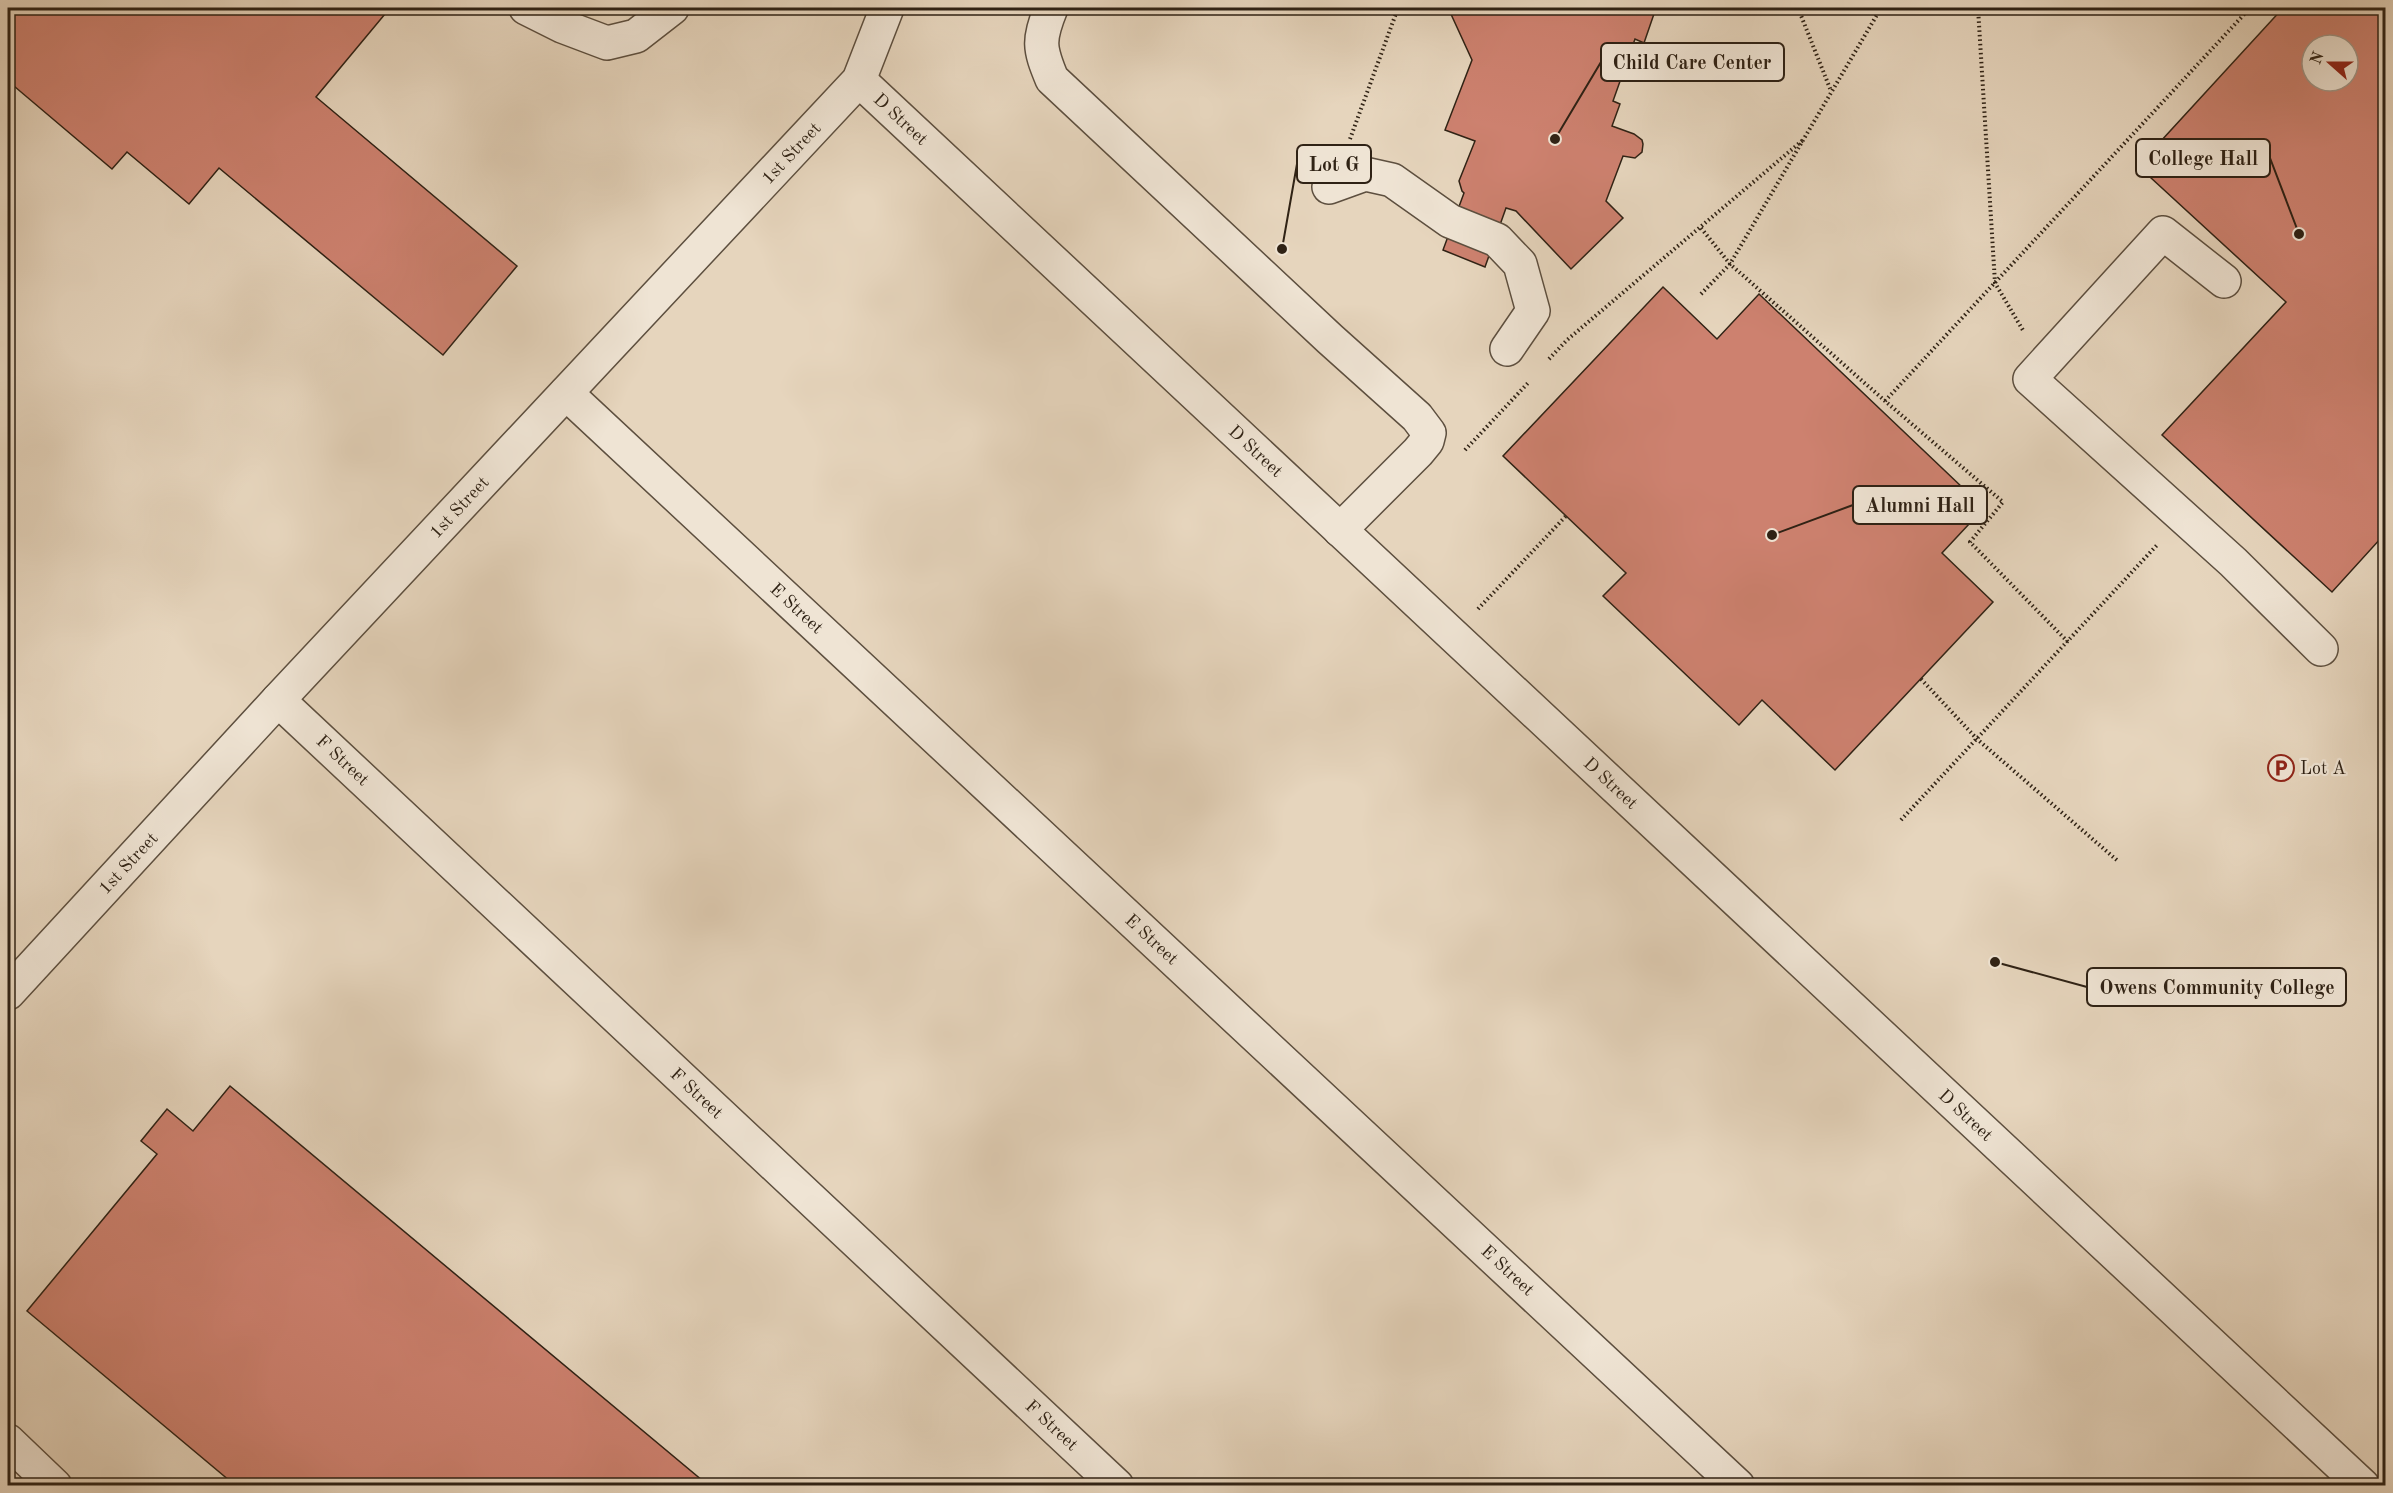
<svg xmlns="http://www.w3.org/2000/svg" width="2393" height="1493" font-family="'Old Standard TT',serif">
<rect width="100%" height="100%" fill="#e6d5bd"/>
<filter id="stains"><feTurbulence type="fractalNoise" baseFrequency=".00333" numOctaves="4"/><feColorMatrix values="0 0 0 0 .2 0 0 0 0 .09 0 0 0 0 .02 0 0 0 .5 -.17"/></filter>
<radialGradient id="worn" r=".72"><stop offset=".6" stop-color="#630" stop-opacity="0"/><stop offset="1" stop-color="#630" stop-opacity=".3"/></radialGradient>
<!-- building -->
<g fill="#cd816f" stroke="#2f2215" stroke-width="1.5" fill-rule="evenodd">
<polygon points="8,8 390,8 316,97 517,266 443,355 219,168 189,204 127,152 112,169 8,81"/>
<polygon points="1452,8 1656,8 1644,43 1635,39 1613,101 1620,104 1612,126 1634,134 1642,140 1643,144 1642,152 1635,158 1623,156 1606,201 1623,218 1571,269 1516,211 1506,208 1485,267 1443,250 1464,193 1462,191 1459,181 1475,141 1445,130 1472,60 1450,12"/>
<path d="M 2283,8 L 2386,8 L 2386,543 L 2381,538 L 2332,592 L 2162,435 L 2286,302 L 2138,166 ZM 2312,45 L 2348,45 L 2348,81 L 2312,81 Z"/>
<polygon points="1663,287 1717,339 1759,294 1984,508 1942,553 1993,602 1835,770 1762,700 1739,725 1603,596 1626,573 1503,456"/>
<polygon points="230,1086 709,1486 236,1486 27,1311 157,1154 141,1141 167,1109 193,1131"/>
</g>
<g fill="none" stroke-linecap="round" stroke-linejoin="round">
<defs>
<g id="minor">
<polyline points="526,8 562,26 607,43 636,36 672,8"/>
<path d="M 1051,8 C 1038,40 1039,48 1052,79 L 1330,339 L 1417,417 L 1429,433 L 1427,441 L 1418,452 L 1340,530"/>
<polyline points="859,80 2363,1486"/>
<polyline points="1329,187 1365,174 1392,180 1450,221 1497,240 1520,264 1533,311 1507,349"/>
<polyline points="2224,281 2163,233 2030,379 2233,562 2321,649"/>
<polyline points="566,393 1738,1486"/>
<polyline points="278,700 1117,1486"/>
<polyline points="8,993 278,700 859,80 887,8"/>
<polyline points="8,1441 55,1486"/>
</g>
</defs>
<!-- minor casing -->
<use href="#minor" stroke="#5d4f3f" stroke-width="36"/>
<!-- path -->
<g stroke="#2f2215" stroke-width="4" stroke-dasharray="1.5 3" stroke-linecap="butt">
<polyline points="1798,8 1831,91"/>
<polyline points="1978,8 1995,283 2024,332"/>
<polyline points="1350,139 1398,8"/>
<polyline points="1701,228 1730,264 1885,401 2003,502 1970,542 2068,642"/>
<polyline points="1701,294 1730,264 1881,8"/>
<polyline points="1549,359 1567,340 1803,140"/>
<polyline points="1885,401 2250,8"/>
<polyline points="1465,450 1528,383"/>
<polyline points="1478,609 1566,516"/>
<polyline points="1921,679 1977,739 2119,862"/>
<polyline points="1901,820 2158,544"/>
</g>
<!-- minor -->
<use href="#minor" stroke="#efe4d4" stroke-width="33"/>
</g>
<!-- icons -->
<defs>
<symbol id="parking-ring" viewBox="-11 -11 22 22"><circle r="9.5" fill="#efe4d4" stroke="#8f2418" stroke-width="1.5"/><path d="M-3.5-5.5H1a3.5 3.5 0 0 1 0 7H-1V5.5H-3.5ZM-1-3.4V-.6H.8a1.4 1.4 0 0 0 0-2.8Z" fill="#8f2418"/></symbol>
</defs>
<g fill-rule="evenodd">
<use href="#parking-ring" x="2266" y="753" width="30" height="30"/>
</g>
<g text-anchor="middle" stroke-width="4.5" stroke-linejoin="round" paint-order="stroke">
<!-- street labels -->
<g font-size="18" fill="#2f2215" stroke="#efe4d4">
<text transform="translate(901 119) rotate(43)" y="6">D Street</text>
<text transform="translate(791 153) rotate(-47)" y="6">1st Street</text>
<text transform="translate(1256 451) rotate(43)" y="6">D Street</text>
<text transform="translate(459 507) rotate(-47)" y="6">1st Street</text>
<text transform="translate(797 608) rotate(43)" y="6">E Street</text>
<text transform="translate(343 760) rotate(43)" y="6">F Street</text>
<text transform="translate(1611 783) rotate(43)" y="6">D Street</text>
<text transform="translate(128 863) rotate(-47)" y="6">1st Street</text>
<text transform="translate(1152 939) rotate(43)" y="6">E Street</text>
<text transform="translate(697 1093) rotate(43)" y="6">F Street</text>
<text transform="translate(1966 1115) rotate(43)" y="6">D Street</text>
<text transform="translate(1508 1270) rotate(43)" y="6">E Street</text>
<text transform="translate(1052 1425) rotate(43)" y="6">F Street</text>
</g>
<!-- poi labels -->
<g font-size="18" fill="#2f2215" stroke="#efe4d4" text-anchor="start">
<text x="2300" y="774">Lot A</text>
</g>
</g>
<!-- callouts -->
<path fill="none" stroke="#2f2215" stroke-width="2" d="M1555 139L1601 62M2299 234L2270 158M1282 249L1297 164M1772 535L1853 505M1995 962L2087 987"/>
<g fill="#2f2215" stroke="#efe4d4" stroke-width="2">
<circle cx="1555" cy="139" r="6"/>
<circle cx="2299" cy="234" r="6"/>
<circle cx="1282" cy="249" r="6"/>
<circle cx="1772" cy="535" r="6"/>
<circle cx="1995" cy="962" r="6"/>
</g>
<g fill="#efe4d4" stroke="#2f2215" stroke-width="2">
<rect x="1601" y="43" width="183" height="38" rx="6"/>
<rect x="2136" y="139" width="134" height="38" rx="6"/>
<rect x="1297" y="145" width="74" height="38" rx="6"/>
<rect x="1853" y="486" width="134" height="38" rx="6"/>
<rect x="2087" y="968" width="259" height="38" rx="6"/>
</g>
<g font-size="20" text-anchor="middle" font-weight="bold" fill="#2f2215">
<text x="1692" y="69">Child Care Center</text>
<text x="2203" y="165">College Hall</text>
<text x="1334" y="171">Lot G</text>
<text x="1920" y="512">Alumni Hall</text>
<text x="2217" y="994">Owens Community College</text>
</g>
<!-- margin -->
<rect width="2393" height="1493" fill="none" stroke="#e6d5bd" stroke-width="30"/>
<rect x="9" y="9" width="2375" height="1475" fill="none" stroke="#2f2215" stroke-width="3"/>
<rect x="15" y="15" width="2363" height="1463" fill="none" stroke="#2f2215" stroke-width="1.5"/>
<!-- north arrow -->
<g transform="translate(2330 63) rotate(291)"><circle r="28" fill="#efe4d4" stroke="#a29688" stroke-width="1.5"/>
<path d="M0-4.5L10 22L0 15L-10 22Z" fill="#8f2418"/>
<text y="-9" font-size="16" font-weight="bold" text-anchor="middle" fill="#2f2215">N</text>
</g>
<rect width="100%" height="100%" filter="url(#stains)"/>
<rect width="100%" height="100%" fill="url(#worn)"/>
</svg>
